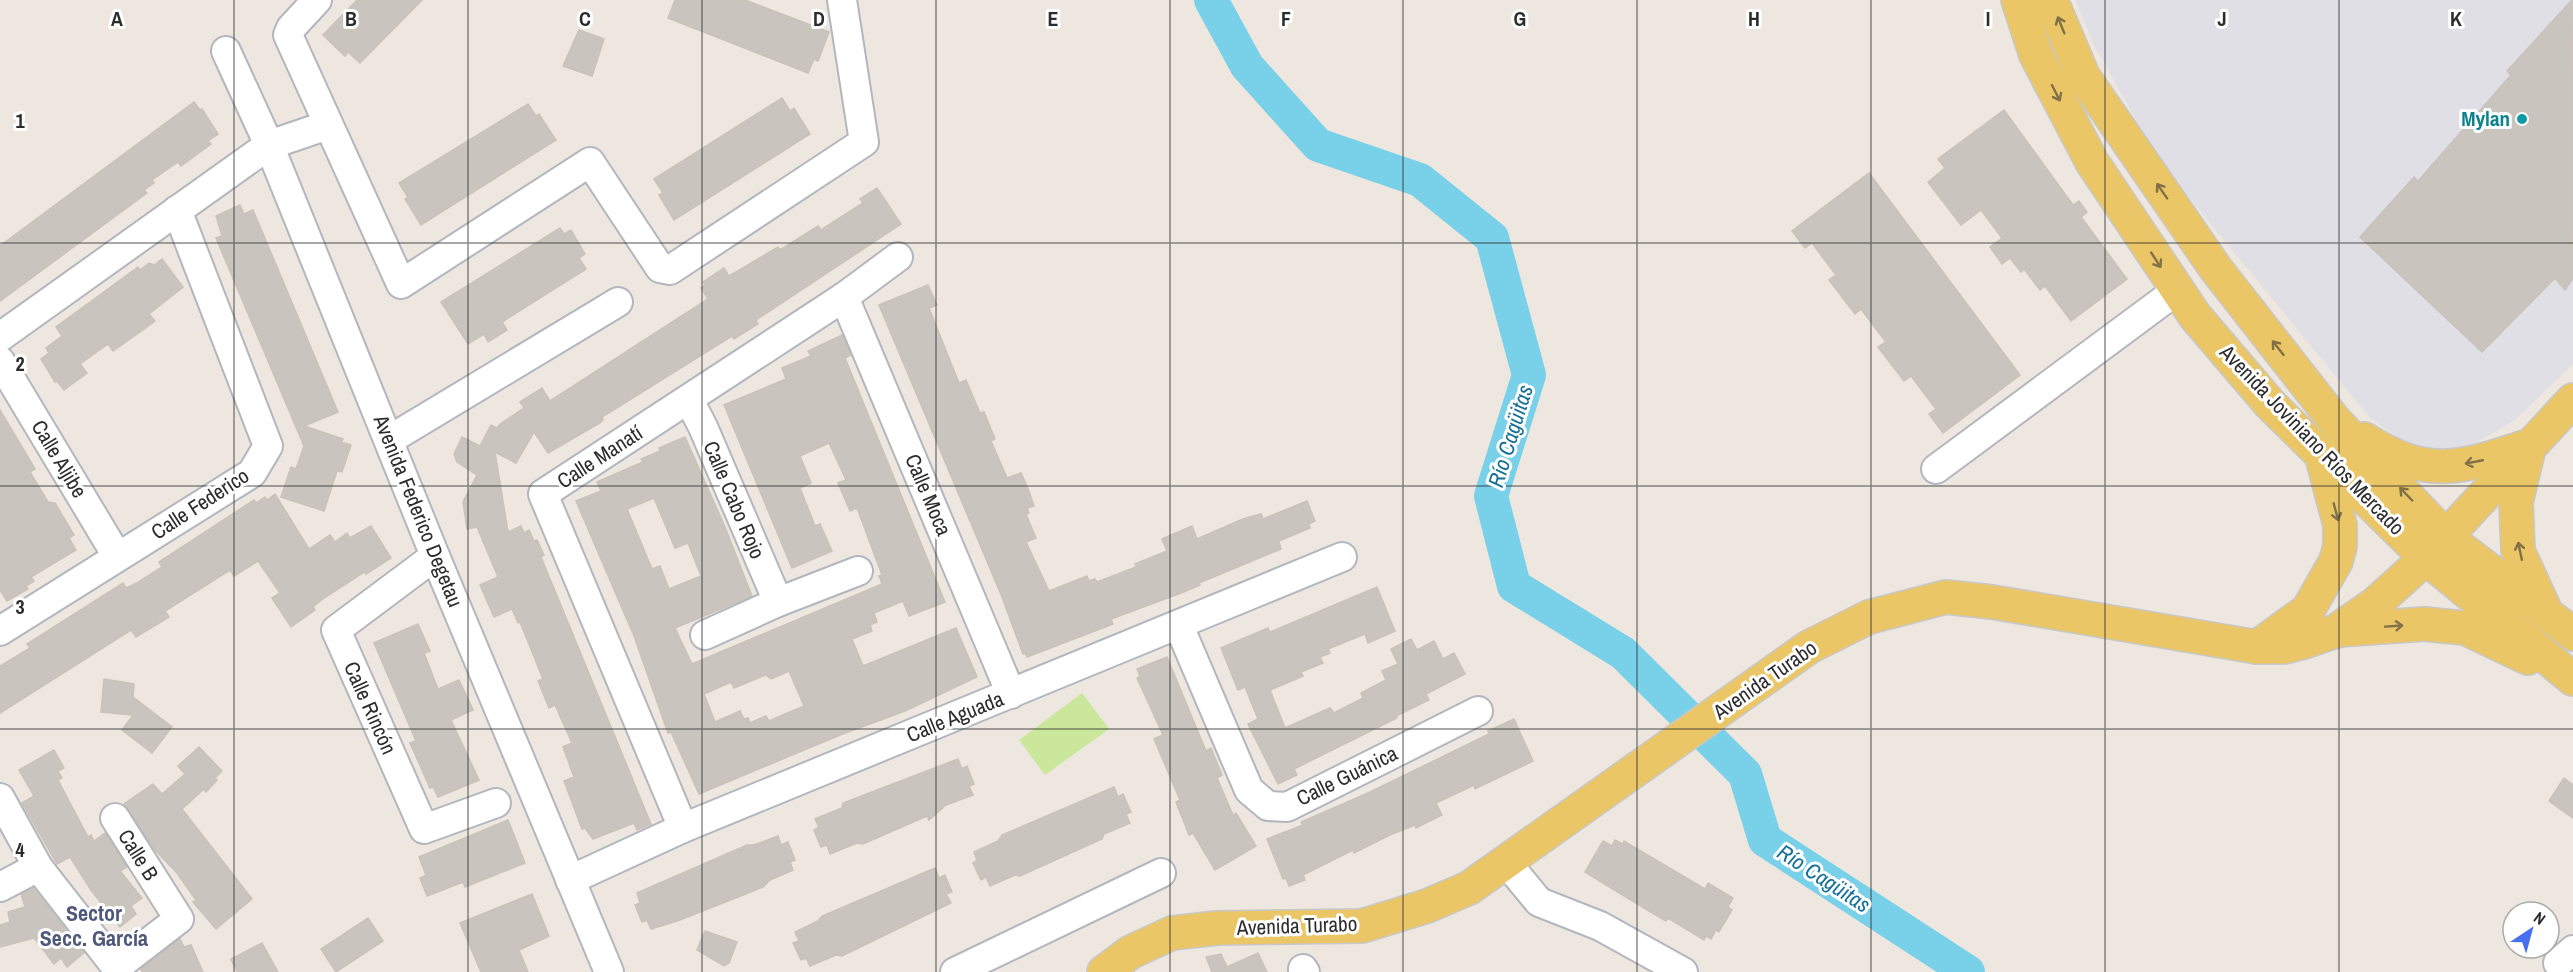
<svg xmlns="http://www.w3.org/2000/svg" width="2573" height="972" font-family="'Archivo Narrow',sans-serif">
<rect width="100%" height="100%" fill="#ede7df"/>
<!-- industrial -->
<polygon fill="#e1dfe6" points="2075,0 2573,0 2573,364 2515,420 2459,453 2411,447 2370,418 2159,161 2095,47"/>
<!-- pitch -->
<polygon fill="#cae79b" points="1082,693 1109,729 1045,775 1019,740"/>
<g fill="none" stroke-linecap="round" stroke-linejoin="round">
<!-- river -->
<polyline stroke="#78d0e9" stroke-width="34" points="1211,0 1247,66 1318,145 1420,180 1492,238 1529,375 1491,496 1514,586 1623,653 1745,774 1765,840 1968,972"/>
</g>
<!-- building -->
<g fill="#c9c5be" stroke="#c9c2b9" stroke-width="1.5" fill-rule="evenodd">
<polygon points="357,0 422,0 360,63 348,52 345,56 323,35"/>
<polygon points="675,0 745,0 829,32 818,61 814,59 808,73 668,18"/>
<polygon points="2572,0 2573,278 2565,290 2555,278 2482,352 2360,237 2414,177 2418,181 2511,75 2507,71"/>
<polygon points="579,30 604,39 592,76 563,66"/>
<polygon points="782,98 790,111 794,108 810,134 674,220 659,195 663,193 654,179"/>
<polygon points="194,102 200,110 202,109 218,134 208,141 211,144 181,166 178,162 152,180 154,183 144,190 147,193 0,301 0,246"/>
<polygon points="528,104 536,116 539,114 556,140 421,225 405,199 408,197 399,183"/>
<polygon points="2004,110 2073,205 2079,201 2087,212 2081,217 2127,279 2071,321 2045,286 2040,290 2024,269 2021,272 2010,258 2002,264 1990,247 2002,238 1981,210 1961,225 1928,182 1945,168 1938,159"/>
<polygon points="1869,173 2020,375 1943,433 1929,414 1936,409 1911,376 1904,381 1878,347 1886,342 1861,309 1855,314 1829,280 1836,275 1812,243 1805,248 1792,231"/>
<polygon points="877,188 901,224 756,320 758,324 734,339 732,336 602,417 603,420 600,423 548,453 534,432 516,463 495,452 508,532 521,526 524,533 529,530 534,541 537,540 544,555 541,557 651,824 637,830 634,823 593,839 585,828 582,829 564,781 574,777 563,747 572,743 555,705 549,708 538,681 543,679 520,622 518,623 512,609 494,617 480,585 498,577 477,527 467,529 463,502 477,475 457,462 454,454 462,437 480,446 491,425 497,428 500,424 524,408 520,402 542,388 550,401 708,299 701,288 705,285 703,282 724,268 729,276 778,247 780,250 818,226 821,230 863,203 860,199"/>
<polygon points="240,205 244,214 253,210 338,412 304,426 343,439 341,442 351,445 342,472 337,471 324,511 281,497 291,467 296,469 304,446 216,238 222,236 216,216"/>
<polygon points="560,228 564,234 571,230 585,254 579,258 586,269 502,322 507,330 488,342 484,334 468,344 441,302"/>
<polygon points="162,259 183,287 149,314 155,321 113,351 108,344 80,364 87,373 64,390 57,381 55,382 41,359 49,353 46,348 62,336 56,327 138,267 140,270 149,263 154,265"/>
<polygon points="928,285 937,305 929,308 959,383 966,380 980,413 984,412 995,439 991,441 1007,478 1021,473 1027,486 1034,506 1027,508 1029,513 1026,514 1036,538 1026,542 1049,591 1087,576 1089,581 1095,579 1097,582 1136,567 1135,564 1167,551 1162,539 1192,526 1197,539 1243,519 1261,514 1263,519 1307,501 1315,521 1309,524 1310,528 1279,541 1281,549 1199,583 1200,585 1181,593 1111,619 1113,624 1027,657 1025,653 1023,654 1002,597 879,305"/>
<path d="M 842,335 L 851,355 L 845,358 L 945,602 L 909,616 L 903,601 L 874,613 L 877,622 L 870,625 L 872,631 L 852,639 L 863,666 L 956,628 L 977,677 L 905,711 L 840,735 L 699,794 L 671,732 L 668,733 L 634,636 L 576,501 L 601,491 L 597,482 L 643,462 L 641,459 L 660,451 L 659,448 L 685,437 L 725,527 L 752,596 L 675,628 L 692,664 L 882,584 L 879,576 L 882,575 L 857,508 L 850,511 L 838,483 L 846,480 L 829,443 L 800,456 L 811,483 L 800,488 L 815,526 L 820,524 L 832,551 L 792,568 L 724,405 L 786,379 L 782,368 L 811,356 L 808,351 ZM 654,498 L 675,548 L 688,543 L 701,576 L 669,589 L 660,566 L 652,569 L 627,509 ZM 789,671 L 804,706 L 769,721 L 766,716 L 750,723 L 748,718 L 744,719 L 740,711 L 715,722 L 704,694 L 731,682 L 734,688 L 766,675 L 771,679 Z"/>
<polygon points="0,410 35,469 30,472 48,502 55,503 74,535 69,538 76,550 31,577 34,581 26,586 28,589 7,601 0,590"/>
<polygon points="275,494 309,549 330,535 335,542 347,533 350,538 371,526 391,558 366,574 364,572 324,598 313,607 315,610 291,627 272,598 280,593 258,561 234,576 230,570 165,611 169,617 136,637 131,630 0,713 0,666 30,648 27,644 123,583 126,588 137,583 162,567 159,562 254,500 256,503 265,497 267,500"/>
<polygon points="1377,587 1395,631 1368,643 1365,634 1328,649 1330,653 1320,657 1323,663 1301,672 1303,676 1270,690 1285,728 1330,708 1334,713 1363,698 1361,693 1386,680 1382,671 1398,664 1391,649 1411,639 1417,650 1434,641 1443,659 1454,653 1465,674 1426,694 1429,700 1396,716 1397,718 1294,769 1297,775 1278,784 1248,724 1258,719 1245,687 1238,690 1221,648 1268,628 1270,632"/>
<polygon points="418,624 430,651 424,653 438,689 459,680 473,710 451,720 479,780 438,797 433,787 430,788 410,743 416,741 374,643"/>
<polygon points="1167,657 1206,751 1211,748 1222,775 1217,778 1233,815 1236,813 1256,846 1215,870 1193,833 1189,835 1176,802 1180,800 1154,739 1163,735 1137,678 1140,676 1137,669"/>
<polygon points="104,679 134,684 133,697 172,727 152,753 122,730 133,715 101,712"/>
<polygon points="1514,719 1533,761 1475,789 1474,785 1436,803 1442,815 1416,828 1415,825 1390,835 1354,853 1353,850 1303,875 1305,880 1289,886 1286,878 1283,879 1267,839 1303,825 1301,822 1368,793 1489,734 1488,731"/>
<polygon points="199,747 222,771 215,778 217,780 206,792 204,789 182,809 252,899 216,929 193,902 196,900 177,873 155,850 124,804 153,784 162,794 185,774 178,766"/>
<polygon points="54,750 64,768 58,771 62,778 58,780 88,837 91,835 94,841 105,833 127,867 120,871 142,898 131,906 136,914 120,927 91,890 70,857 57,864 22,803 34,796 19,770"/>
<polygon points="958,759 962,769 967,766 974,784 969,786 973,795 946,805 929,820 927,816 863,844 857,843 830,854 827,845 821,847 814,830 819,827 815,819 842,808 843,803"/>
<polygon points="2564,778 2573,785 2573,818 2549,801"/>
<polygon points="1114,787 1118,797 1123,794 1131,812 1126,814 1130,823 1104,834 1102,839 1020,876 1015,875 990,886 986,877 981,880 973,863 977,860 974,852 998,841 1002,835"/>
<polygon points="508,820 525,863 465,887 463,882 427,896 420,878 426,875 419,857"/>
<polygon points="778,836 781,845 788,842 795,860 790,862 793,870 770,880 763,887 680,920 651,929 647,920 642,922 635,905 640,903 637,893 747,845 754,845"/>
<polygon points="1615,840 1623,844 1624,841 1705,889 1708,883 1733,898 1728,907 1732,910 1719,932 1716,930 1711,939 1706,936 1704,940 1668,918 1666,921 1644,908 1585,872 1603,841 1612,846"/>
<polygon points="935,868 939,878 945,875 952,892 946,894 951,903 842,956 836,955 810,966 806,958 801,960 793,943 799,941 795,932 818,921 822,916"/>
<polygon points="33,888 84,953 67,967 61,958 54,964 34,938 0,947 0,925 10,922 8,912 25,907 21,894"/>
<polygon points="532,894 549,936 519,950 528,972 481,972 460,923"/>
<polygon points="368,918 383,941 336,972 321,949"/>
<polygon points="705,931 737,942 729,963 724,966 697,950"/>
<polygon points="180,939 184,947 191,945 203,972 142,972 141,969"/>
<polygon points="262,943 278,972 237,972 231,959"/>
<polygon points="1258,953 1267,972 1212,972 1206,957 1221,954 1227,967"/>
</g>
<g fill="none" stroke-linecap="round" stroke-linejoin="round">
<defs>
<g id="minor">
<polyline points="317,0 291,28 288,35 401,284 590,162 660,268 670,270 864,142 842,0"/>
<polyline points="226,51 269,145 435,556 609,972"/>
<polyline points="844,297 1011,694"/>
<polyline points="0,337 269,145 328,125"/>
<polyline points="0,361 117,556"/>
<polyline points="689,400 703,427 778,602"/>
<polyline points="389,440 618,302"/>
<polyline points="1936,469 2176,291"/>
<polyline points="435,556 336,630 424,829 496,803"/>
<polyline points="1179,626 1249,790 1268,806 1287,807 1478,711"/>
<polyline points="0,631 252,473 268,446 177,210"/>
<polyline points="705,635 778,602 858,571"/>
<polyline points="0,798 38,867 120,972"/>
<polyline points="115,818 179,919 118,966"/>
<polyline points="683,828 543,494 844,297 898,257"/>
<polyline points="1506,862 1539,902 1600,926 1683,972"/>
<polyline points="570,880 683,828 1342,557"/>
<polyline points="0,887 38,867"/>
<polyline points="2558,963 2573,950"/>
<polyline points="1303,969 1305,972"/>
<polyline points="955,972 1161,873"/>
</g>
<g id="major">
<polyline points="2018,0 2036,55 2092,162 2195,316 2270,404 2426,558 2573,679"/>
<polyline points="2051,0 2083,76 2216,269 2335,421 2446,537 2573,634"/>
<path d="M 2364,439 C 2428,480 2462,468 2528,446"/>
<polyline points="2529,448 2516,502 2518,551 2544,608"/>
<polyline points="2338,630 2424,624 2465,628 2528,658"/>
<polyline points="2257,647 2308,610 2336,561 2340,546 2340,525 2322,457"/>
<polyline points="1104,972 1131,952 1172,933 1217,928 1362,926 1427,906 1469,888 1809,647 1869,617 1946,597 1992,602 2257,647 2284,647 2304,642 2336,631 2375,604 2426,558 2573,400"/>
</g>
</defs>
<!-- minor casing -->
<use href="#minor" stroke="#b3b6bf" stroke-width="32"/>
<!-- major casing -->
<use href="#major" stroke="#c8c8c8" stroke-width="36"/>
<!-- minor -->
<use href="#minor" stroke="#fff" stroke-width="28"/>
<!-- major -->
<use href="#major" stroke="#eac667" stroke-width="33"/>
</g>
<!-- one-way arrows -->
<defs><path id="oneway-shaft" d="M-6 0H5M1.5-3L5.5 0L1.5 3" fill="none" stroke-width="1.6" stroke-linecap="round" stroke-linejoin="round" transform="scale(1.5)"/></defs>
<g stroke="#827147">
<use href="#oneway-shaft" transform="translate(2061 25) rotate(-112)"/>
<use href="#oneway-shaft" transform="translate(2056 93) rotate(63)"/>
<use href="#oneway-shaft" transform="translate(2162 191) rotate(-125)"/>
<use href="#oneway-shaft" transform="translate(2156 260) rotate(57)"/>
<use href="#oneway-shaft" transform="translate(2278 348) rotate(-128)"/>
<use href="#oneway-shaft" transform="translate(2474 462) rotate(169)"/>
<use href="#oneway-shaft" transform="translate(2406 494) rotate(-134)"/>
<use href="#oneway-shaft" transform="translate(2336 512) rotate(75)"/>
<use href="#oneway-shaft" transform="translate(2520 551) rotate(-102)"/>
<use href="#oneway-shaft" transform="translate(2394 626) rotate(-4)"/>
</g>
<!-- grid -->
<path fill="none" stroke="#2c2c2c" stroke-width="1.5" stroke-opacity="0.55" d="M 234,0 L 234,972M 468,0 L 468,972M 702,0 L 702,972M 936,0 L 936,972M 1170,0 L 1170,972M 1403,0 L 1403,972M 1637,0 L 1637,972M 1871,0 L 1871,972M 2105,0 L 2105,972M 2339,0 L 2339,972M 0,243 L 2573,243M 0,486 L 2573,486M 0,729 L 2573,729"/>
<!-- markers -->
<circle fill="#0f9aa8" stroke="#fff" stroke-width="2" cx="2522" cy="119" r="6"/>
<g text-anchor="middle" stroke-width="6" stroke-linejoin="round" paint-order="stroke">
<!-- culture labels -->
<g font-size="21" font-weight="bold" fill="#0d838f" stroke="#fff" text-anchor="end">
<text x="2510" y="126">Mylan</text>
</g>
<!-- street labels -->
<g font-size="21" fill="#2c2c2c" stroke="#fff">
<text transform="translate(2312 440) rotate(46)" y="7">Avenida Joviniano Ríos Mercado</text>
<text transform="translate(600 457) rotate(-33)" y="7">Calle Manatí</text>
<text transform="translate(59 459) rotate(59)" y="7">Calle Aljibe</text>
<text transform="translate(928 495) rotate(67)" y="7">Calle Moca</text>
<text transform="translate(734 500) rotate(67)" y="7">Calle Cabo Rojo</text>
<text transform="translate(200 504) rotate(-33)" y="7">Calle Federico</text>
<text transform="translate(418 511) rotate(68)" y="7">Avenida Federico Degetau</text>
<text transform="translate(1765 680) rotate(-35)" y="7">Avenida Turabo</text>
<text transform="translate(370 708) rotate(66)" y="7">Calle Rincón</text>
<text transform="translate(955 717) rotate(-22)" y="7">Calle Aguada</text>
<text transform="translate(1347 776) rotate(-26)" y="7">Calle Guánica</text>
<text transform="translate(138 855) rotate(58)" y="7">Calle B</text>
<text transform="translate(1297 926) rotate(-2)" y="7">Avenida Turabo</text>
</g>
<!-- water labels -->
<g font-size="22" font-style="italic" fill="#157098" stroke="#fff">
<text transform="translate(1510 436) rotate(-73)" y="8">Río Cagüitas</text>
<text transform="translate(1824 878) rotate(33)" y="8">Río Cagüitas</text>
</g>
<!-- neighbourhood labels -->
<g font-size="22" font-weight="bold" fill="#4e587b" stroke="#fff">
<text x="94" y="921">Sector<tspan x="94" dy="25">Secc. García</tspan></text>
</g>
</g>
<g font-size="20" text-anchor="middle" font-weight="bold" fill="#2c2c2c" stroke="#fff" stroke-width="6" stroke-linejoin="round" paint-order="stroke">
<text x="117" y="26">A</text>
<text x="351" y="26">B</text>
<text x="585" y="26">C</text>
<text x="819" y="26">D</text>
<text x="1053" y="26">E</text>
<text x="1286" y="26">F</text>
<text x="1520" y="26">G</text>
<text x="1754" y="26">H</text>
<text x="1988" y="26">I</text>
<text x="2222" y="26">J</text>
<text x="2456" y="26">K</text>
<text x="20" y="128">1</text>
<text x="20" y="371">2</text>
<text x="20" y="614">3</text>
<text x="20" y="857">4</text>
</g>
<!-- north arrow -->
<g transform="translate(2531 930) rotate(36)"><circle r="28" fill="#ffffff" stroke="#ababab" stroke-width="1.5"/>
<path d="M0-4.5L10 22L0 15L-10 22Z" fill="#496ff1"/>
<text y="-9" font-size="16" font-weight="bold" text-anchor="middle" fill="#2c2c2c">N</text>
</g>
</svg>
